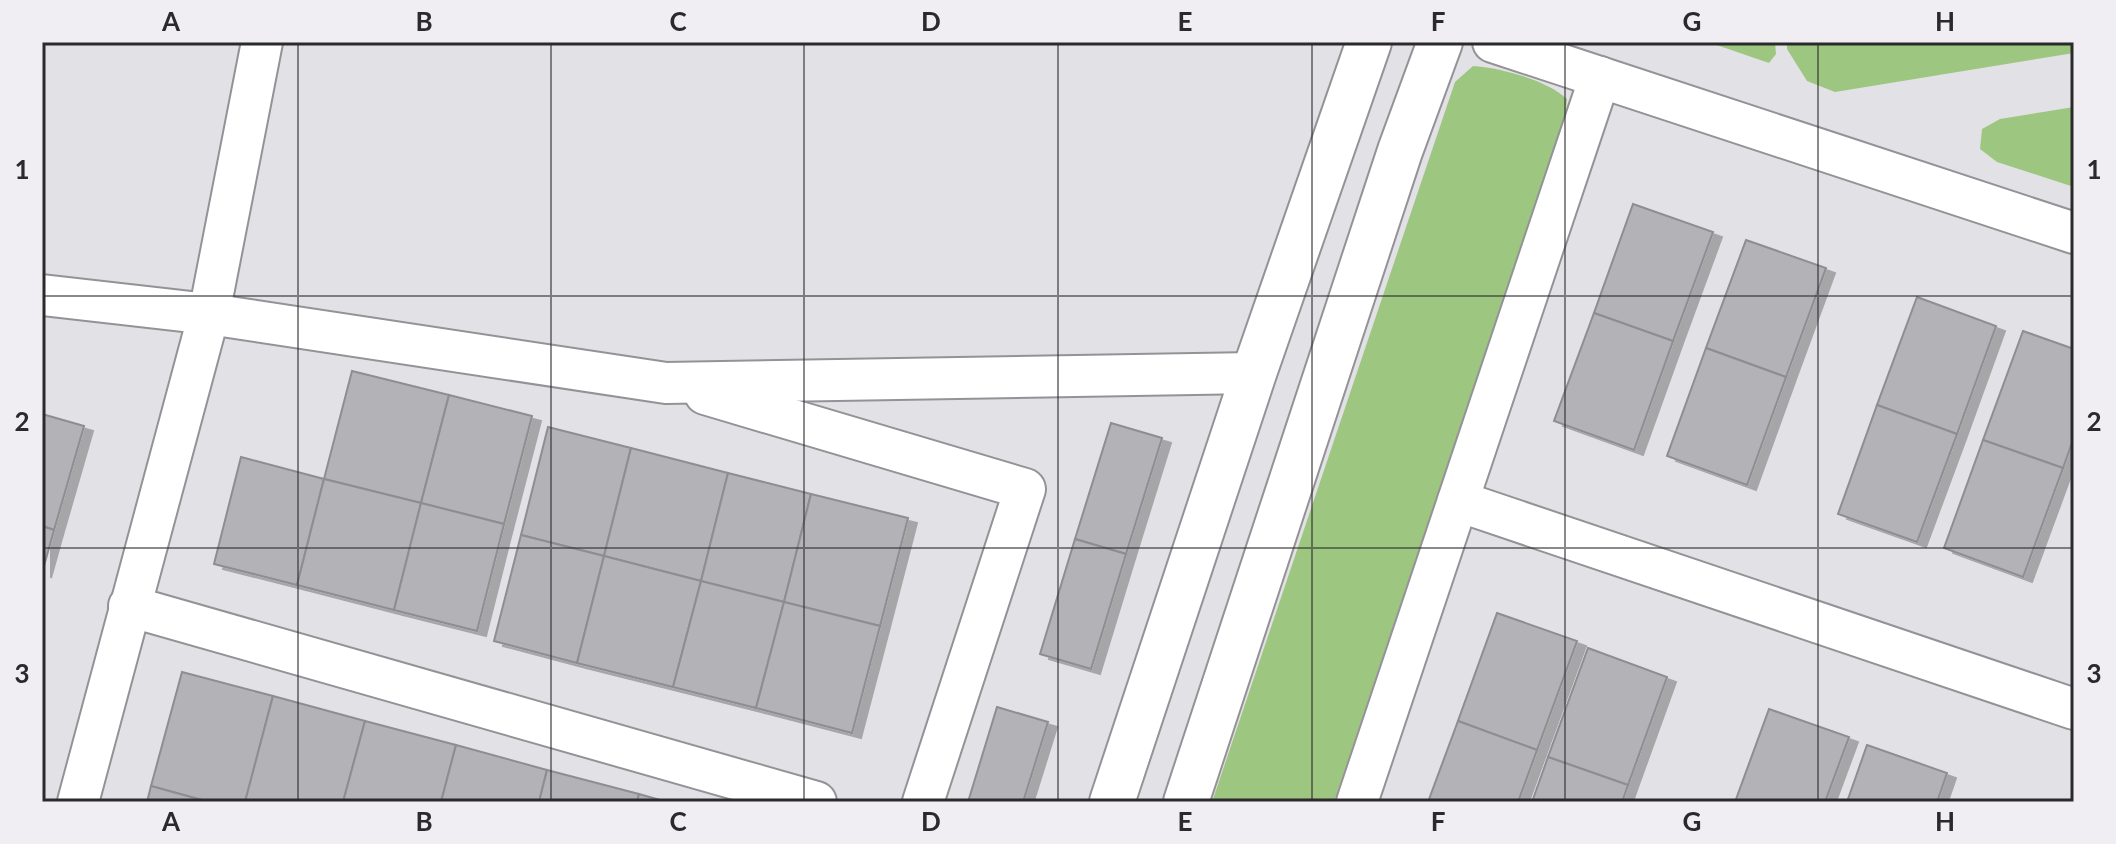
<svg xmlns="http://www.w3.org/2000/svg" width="2116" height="844" font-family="Lato,sans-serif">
<defs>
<filter id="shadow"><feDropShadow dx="9" dy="5" stdDeviation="0" flood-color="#0004"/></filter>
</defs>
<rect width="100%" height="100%" fill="#e2e1e5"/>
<!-- green -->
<g fill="#9dc680">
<polygon points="1708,42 1775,42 1776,54 1769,63"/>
<polygon points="1787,42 2074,42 2074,53 1835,92 1807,81 1787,49"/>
<path d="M 1473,66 C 1501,68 1547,80 1567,99 L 1565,119 L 1334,802 L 1212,802 L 1455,82 Z"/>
<polygon points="2074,107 2074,187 1997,162 1980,149 1982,129 2000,119"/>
</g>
<!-- building -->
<g fill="#b3b3b7" stroke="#8e8d92" stroke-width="2" filter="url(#shadow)">
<polygon points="1633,204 1713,232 1673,341 1594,313"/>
<polygon points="1746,240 1826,268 1786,377 1706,348"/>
<polygon points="1917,297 1996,326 1957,434 1877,405"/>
<polygon points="1594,313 1673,341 1634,450 1554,421"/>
<polygon points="2023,331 2074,349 2074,437 2063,468 1983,440"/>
<polygon points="1706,348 1786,377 1747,485 1667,456"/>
<polygon points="352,371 449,395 421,503 324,479"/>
<polygon points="449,395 532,416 504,524 421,503"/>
<polygon points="1877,405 1957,434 1917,542 1838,514"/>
<polygon points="42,414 84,426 54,530 42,526"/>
<polygon points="1111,423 1162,438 1126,554 1075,539"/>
<polygon points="548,427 631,448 604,556 521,535"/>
<polygon points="1983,440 2063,468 2023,577 1944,548"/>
<polygon points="631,448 728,473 701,581 604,556"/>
<polygon points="241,457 324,479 297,585 214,564"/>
<polygon points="728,473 811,494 784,602 701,581"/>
<polygon points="324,479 421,503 394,610 297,585"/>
<polygon points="811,494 908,518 880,626 784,602"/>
<polygon points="421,503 504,524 477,631 394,610"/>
<polygon points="42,526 54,530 42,573"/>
<polygon points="521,535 604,556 577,663 494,641"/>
<polygon points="1075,539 1126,554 1091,669 1040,654"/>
<polygon points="604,556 701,581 673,687 577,663"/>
<polygon points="701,581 784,602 756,708 673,687"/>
<polygon points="784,602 880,626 852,733 756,708"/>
<polygon points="1497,613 1577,641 1537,750 1458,721"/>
<polygon points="1588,648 1667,677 1628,785 1548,757"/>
<polygon points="182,672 273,696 245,802 209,802 151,786"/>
<polygon points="273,696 365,721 343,802 245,802"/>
<polygon points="997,707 1048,722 1023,802 968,802"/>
<polygon points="1769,709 1849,737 1825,802 1735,802"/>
<polygon points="365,721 456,745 441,802 343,802"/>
<polygon points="1458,721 1537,750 1518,802 1428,802"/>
<polygon points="456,745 547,770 539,802 441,802"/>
<polygon points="1867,745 1947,773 1937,802 1847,802"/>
<polygon points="1548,757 1628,785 1622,802 1532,802"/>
<polygon points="547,770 639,794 637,802 539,802"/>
<polygon points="151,786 209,802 147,802"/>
<polygon points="639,794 667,802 637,802"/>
</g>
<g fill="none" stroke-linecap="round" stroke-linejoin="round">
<defs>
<g id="minor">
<polyline points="1493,42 2074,233"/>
<polyline points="42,295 209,314 666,383 1254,373"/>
<polyline points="705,394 1025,489 923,802"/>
<polyline points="1458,501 2074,709"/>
<polyline points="129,606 816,802"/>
<polyline points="78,802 209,314 262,42"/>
<polyline points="1357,802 1600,77"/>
</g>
<g id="tertiary">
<polyline points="1112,802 1254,373 1369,42"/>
<polyline points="1186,802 1400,151 1440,42"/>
</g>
</defs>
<!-- minor casing -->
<use href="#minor" stroke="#949297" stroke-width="44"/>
<!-- tertiary casing -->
<use href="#tertiary" stroke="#949297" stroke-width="48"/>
<!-- minor -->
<use href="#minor" stroke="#fff" stroke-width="40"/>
<!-- tertiary -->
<use href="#tertiary" stroke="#fff" stroke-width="44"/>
</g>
<!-- grid -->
<path fill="none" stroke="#2a292b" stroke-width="2" stroke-opacity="0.55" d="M 298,42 L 298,802M 551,42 L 551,802M 804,42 L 804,802M 1058,42 L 1058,802M 1312,42 L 1312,802M 1565,42 L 1565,802M 1818,42 L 1818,802M 42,296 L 2074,296M 42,548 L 2074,548"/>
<!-- border -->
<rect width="2116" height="844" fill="none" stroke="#f0eef2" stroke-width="88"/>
<rect x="44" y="44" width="2028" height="756" fill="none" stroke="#2a292b" stroke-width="3"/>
<g font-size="26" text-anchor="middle" font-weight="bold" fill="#2a292b">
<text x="171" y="31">A</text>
<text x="424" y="31">B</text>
<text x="678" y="31">C</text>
<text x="931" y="31">D</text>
<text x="1185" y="31">E</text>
<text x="1438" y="31">F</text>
<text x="1692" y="31">G</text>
<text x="1945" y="31">H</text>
<text x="22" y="179">1</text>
<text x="2094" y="179">1</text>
<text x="22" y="431">2</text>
<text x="2094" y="431">2</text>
<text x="22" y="683">3</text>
<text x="2094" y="683">3</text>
<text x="171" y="831">A</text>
<text x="424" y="831">B</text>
<text x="678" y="831">C</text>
<text x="931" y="831">D</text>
<text x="1185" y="831">E</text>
<text x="1438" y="831">F</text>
<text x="1692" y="831">G</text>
<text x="1945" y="831">H</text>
</g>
</svg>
